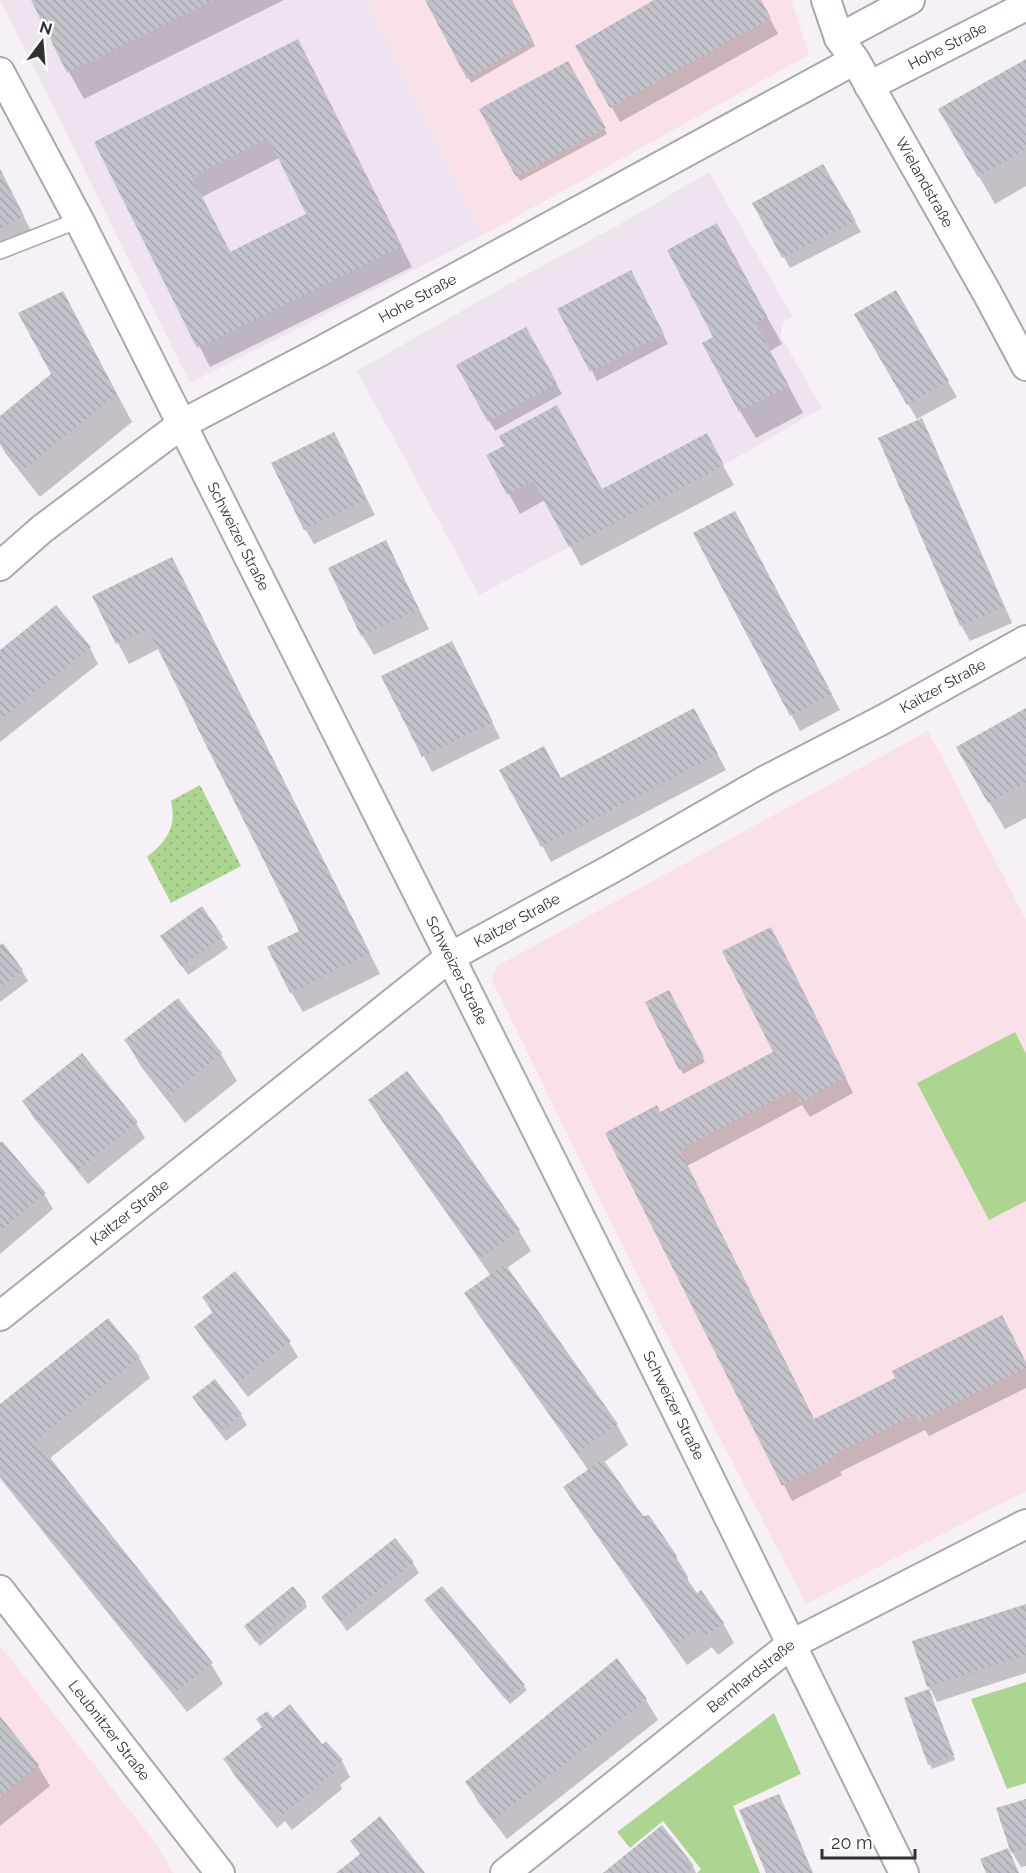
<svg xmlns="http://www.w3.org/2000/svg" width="1026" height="1873" font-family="Raleway,sans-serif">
<defs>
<pattern id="park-dots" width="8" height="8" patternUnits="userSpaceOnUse" patternTransform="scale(1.5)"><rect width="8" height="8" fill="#acd58f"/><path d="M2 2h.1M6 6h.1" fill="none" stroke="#94b77c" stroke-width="1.8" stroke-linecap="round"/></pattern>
<pattern id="building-back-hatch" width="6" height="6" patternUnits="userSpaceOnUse" patternTransform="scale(1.5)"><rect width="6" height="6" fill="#c3c2ca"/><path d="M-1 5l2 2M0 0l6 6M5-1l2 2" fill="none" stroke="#a8a7ae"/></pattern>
</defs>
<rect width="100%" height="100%" fill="#f6f0f7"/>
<!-- built -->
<g fill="#efe3f0">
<polygon points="0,0 367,0 483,235 190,383"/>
<polygon points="709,172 793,317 784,321 780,335 822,408 724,465 479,595 357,371 518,279 622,223"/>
</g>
<!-- education -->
<g fill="#fae0e8">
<polygon points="367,0 791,0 809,55 483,235"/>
<polygon points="928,731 1026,920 1026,1491 806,1604 661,1324 492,980 497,966"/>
<polygon points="0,1646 156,1844 173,1873 0,1873"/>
</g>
<!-- green -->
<g fill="#acd58f">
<polygon points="1015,1032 1026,1054 1026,1201 989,1220 917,1083"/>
<polygon points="1026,1682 1026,1783 1007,1789 971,1699"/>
<polygon points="774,1713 801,1774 733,1806 760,1873 697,1873 701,1869 663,1821 630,1848 617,1832"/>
</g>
<!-- park -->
<path fill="url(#park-dots)" d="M 200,785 L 241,866 L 171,903 L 147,857 C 167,841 177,827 171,801 Z"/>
<!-- shadow -->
<g fill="#0003" fill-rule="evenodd">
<polygon points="33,0 284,0 84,99 69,72"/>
<polygon points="426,0 510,0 535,46 471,83"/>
<polygon points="657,0 760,0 778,34 620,122 577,46"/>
<path d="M 298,41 L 412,267 L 210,367 L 96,143 ZM 279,158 L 308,215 L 231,254 L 202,197 Z"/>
<polygon points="1026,61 1026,186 995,204 940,109"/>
<polygon points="568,63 607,134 520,181 481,110"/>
<polygon points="822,166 861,232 790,268 754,203"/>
<polygon points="0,169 34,237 0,255"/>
<polygon points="717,225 782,344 770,351 803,413 756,438 740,411 715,338"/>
<polygon points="636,282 668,344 597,381 592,371"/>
<polygon points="896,292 957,397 917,419 856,315"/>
<polygon points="63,293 132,422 40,497 6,454 0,444 0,418 53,375"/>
<polygon points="525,329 562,394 495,431 458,366"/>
<polygon points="922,420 930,436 1012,623 970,641 961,625 880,438"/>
<polygon points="334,434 375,515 314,544 305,529"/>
<polygon points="717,455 734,485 581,566 545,500 520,514 488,456 602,491"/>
<polygon points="743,528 840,710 800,731 695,534"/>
<polygon points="385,542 429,629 374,655 362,635"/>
<polygon points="183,579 380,974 303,1012 291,992 301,932 160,648 129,664 94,597"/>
<polygon points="90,648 98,664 0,742 0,651"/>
<polygon points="460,659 500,738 432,772 383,677"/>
<polygon points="1026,710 1026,818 1005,829 989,802"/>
<polygon points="702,725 726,770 551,862 501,770 561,780"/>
<polygon points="202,909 228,948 188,975 168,946"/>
<polygon points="780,944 853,1093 810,1117 802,1105 687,1166 815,1421 1026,1363 1026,1388 929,1436 925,1430 840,1472 842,1475 792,1501 607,1134 660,1114 775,1052"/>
<polygon points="0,947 22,971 28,981 0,1002"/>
<polygon points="668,992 705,1062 683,1074 647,1003"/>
<polygon points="178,1000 221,1054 237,1081 185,1123 142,1068 126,1041"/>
<polygon points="370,1100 438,1115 519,1231 531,1251 507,1268 617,1425 628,1445 604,1462 642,1517 676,1557 688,1577 687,1581 696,1595 723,1623 734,1643 718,1655 712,1647 687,1665 577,1507 565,1487 589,1471 478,1314 466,1294 491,1276 381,1120"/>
<polygon points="24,1101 136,1123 145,1138 88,1184 33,1117"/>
<polygon points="0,1144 44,1194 53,1209 0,1254"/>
<polygon points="203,1297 289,1342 298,1357 248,1397 205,1342 196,1327 213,1314"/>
<polygon points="108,1320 139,1358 150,1378 49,1459 211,1664 223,1684 187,1712 0,1478 0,1406"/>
<polygon points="214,1382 241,1415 247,1425 226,1441 194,1397"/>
<polygon points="413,1563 419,1573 347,1631 323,1597"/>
<polygon points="442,1588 524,1686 527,1690 510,1704 429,1605"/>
<polygon points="305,1602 307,1607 260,1646 248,1631"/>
<polygon points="1026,1606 1026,1673 937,1702 931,1690 929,1691 955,1760 932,1769 905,1699 930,1690 928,1686"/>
<polygon points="646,1700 658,1720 507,1839 478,1802 467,1782"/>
<polygon points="0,1719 38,1766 50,1786 0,1826"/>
<polygon points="273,1720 322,1746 326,1743 342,1761 350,1777 340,1785 342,1789 292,1830 285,1821 277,1828 234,1775 225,1759"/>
<polygon points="778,1796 789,1816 813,1873 768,1873"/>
<polygon points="1026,1800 1026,1866 1021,1867 1012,1852"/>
<polygon points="693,1867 696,1873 605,1873"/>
</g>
<!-- building -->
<g fill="url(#building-back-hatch)" fill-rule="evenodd">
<polygon points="31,0 214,0 67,73"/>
<polygon points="425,0 512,0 533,41 467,79"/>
<polygon points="654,0 761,0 771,18 610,108 575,46"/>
<path d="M 298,39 L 402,246 L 197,348 L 94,142 ZM 268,138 L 306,214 L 230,252 L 192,177 Z"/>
<polygon points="1026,59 1026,150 978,177 938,109"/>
<polygon points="568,61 606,128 516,177 479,109"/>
<polygon points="823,164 856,221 782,258 752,203"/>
<polygon points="0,169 24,216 0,229"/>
<polygon points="717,223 767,316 755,323 789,386 739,412 702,343 713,337 667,250"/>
<polygon points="631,270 664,334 590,372 557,309"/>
<polygon points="896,290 949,381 907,405 854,314"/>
<polygon points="63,291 117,394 23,470 0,441 0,416 51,374 18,313"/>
<polygon points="526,327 557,383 488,422 456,365"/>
<polygon points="557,405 602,489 707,433 724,465 569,547 533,481 507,495 486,455 504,446 499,436"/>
<polygon points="922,418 1004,607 960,626 878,438"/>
<polygon points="334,432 367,499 304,530 271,463"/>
<polygon points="735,511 832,694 790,716 693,533"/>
<polygon points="386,540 419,609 361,636 328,568"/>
<polygon points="172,557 370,953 290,993 267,947 299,931 148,629 116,644 92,596"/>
<polygon points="56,605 91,647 0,720 0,650"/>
<polygon points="452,641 493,722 422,757 381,676"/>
<polygon points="694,708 718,754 541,847 499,770 544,746 561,778"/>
<polygon points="1026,708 1026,782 988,803 956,747"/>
<polygon points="202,906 223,937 181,966 160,936"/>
<polygon points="771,927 846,1077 800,1103 793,1090 680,1150 814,1419 895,1378 892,1371 1002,1315 1026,1362 1026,1368 919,1422 915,1415 832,1456 834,1459 782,1486 605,1133 657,1105 660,1112 773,1052 722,951"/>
<polygon points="3,943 23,970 0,988 0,945"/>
<polygon points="669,990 704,1057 679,1070 645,1002"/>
<polygon points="178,998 222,1053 169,1096 124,1040"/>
<polygon points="82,1053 138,1122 78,1170 22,1101"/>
<polygon points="407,1071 440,1114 520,1230 480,1259 368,1100"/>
<polygon points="2,1141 46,1193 0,1231 0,1143"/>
<polygon points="505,1264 618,1424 577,1453 464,1293"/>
<polygon points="235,1271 291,1341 238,1382 194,1327 213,1312 202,1297"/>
<polygon points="108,1318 140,1357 36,1440 213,1663 174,1693 0,1475 0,1404"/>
<polygon points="215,1379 242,1414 219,1432 192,1397"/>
<polygon points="603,1459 643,1516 649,1515 677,1556 675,1562 697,1593 701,1590 724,1623 705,1636 700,1628 674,1646 563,1487"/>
<polygon points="395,1538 414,1562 340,1621 321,1597"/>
<polygon points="293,1586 306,1602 256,1642 244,1626"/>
<polygon points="442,1586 525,1685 506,1700 424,1600"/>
<polygon points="1026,1604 1026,1655 927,1687 912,1641"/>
<polygon points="617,1658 647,1699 494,1820 465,1782"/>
<polygon points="929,1689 954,1755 928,1765 904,1698"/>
<polygon points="290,1704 322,1744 326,1741 343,1760 331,1770 334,1773 282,1815 275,1806 267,1813 223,1759 262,1727 256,1719 267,1711 273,1718"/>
<polygon points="0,1716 39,1765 0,1797"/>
<polygon points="779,1794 797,1835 812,1873 766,1873 739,1810"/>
<polygon points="1026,1799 1026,1848 1011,1853 996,1808"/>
<polygon points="380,1816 425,1873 336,1873 360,1854 350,1841"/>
<polygon points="662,1825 694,1866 685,1873 603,1873"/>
<polygon points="1008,1848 1019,1873 986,1873 980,1859"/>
</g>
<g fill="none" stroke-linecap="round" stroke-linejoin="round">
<defs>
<polyline id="lane" points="0,251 79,220"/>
<g id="street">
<path id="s1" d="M 826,0 L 839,38 L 855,60 L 987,293 L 1026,366"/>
<polyline points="839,38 910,0"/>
<path id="s2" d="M 0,72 L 79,220 L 450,957 L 638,1333 L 904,1873"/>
<path id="s3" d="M 869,86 L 1026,6"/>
<path id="s4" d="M 0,566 L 42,529 L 182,424 L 321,351 L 855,60"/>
<path id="s5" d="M 0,1316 L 450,957 L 611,869 L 766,780 L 882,720 L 1026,640"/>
<path id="s6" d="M 0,1590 L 220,1873"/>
<path id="s7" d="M 505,1873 L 790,1645 L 1026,1524"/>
</g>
</defs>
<!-- lane casing -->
<use href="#lane" stroke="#aca7ad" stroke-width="18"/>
<!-- street casing -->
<use href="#street" stroke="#aca7ad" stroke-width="32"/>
<!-- lane -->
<use href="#lane" stroke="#fff" stroke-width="15"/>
<!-- street -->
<use href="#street" stroke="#fff" stroke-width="28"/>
</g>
<g text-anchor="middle" stroke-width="4.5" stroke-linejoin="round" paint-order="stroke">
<!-- street labels -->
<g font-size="15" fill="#333033" stroke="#fff">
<text dy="5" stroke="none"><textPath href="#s3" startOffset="88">Hohe Straße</textPath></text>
<text dy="5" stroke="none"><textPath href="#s1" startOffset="208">Wielandstraße</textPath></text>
<text dy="5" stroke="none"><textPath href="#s4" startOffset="498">Hohe Straße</textPath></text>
<text dy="5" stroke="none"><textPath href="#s2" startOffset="522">Schweizer Straße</textPath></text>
<text dy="5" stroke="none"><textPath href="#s5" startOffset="1138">Kaitzer Straße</textPath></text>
<text dy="5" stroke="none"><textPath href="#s5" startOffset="652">Kaitzer Straße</textPath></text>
<text dy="5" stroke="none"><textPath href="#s2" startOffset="1008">Schweizer Straße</textPath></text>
<text dy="5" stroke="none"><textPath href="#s5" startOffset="166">Kaitzer Straße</textPath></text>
<text dy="5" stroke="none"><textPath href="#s2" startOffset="1494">Schweizer Straße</textPath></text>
<text dy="5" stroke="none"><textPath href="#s7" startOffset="315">Bernhardstraße</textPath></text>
<text dy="5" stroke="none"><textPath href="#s6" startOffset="178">Leubnitzer Straße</textPath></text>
</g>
</g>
<!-- north arrow -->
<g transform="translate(42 42) rotate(16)" stroke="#ffffff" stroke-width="4.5" paint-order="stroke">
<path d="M0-4.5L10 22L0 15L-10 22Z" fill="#333033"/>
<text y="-9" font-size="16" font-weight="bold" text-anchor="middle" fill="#333033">N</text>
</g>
<!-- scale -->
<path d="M822 1849v9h93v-9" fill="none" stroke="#333033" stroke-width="3"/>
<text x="831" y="1849" font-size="18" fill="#333033" stroke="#ffffff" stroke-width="4.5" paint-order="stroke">20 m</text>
</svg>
